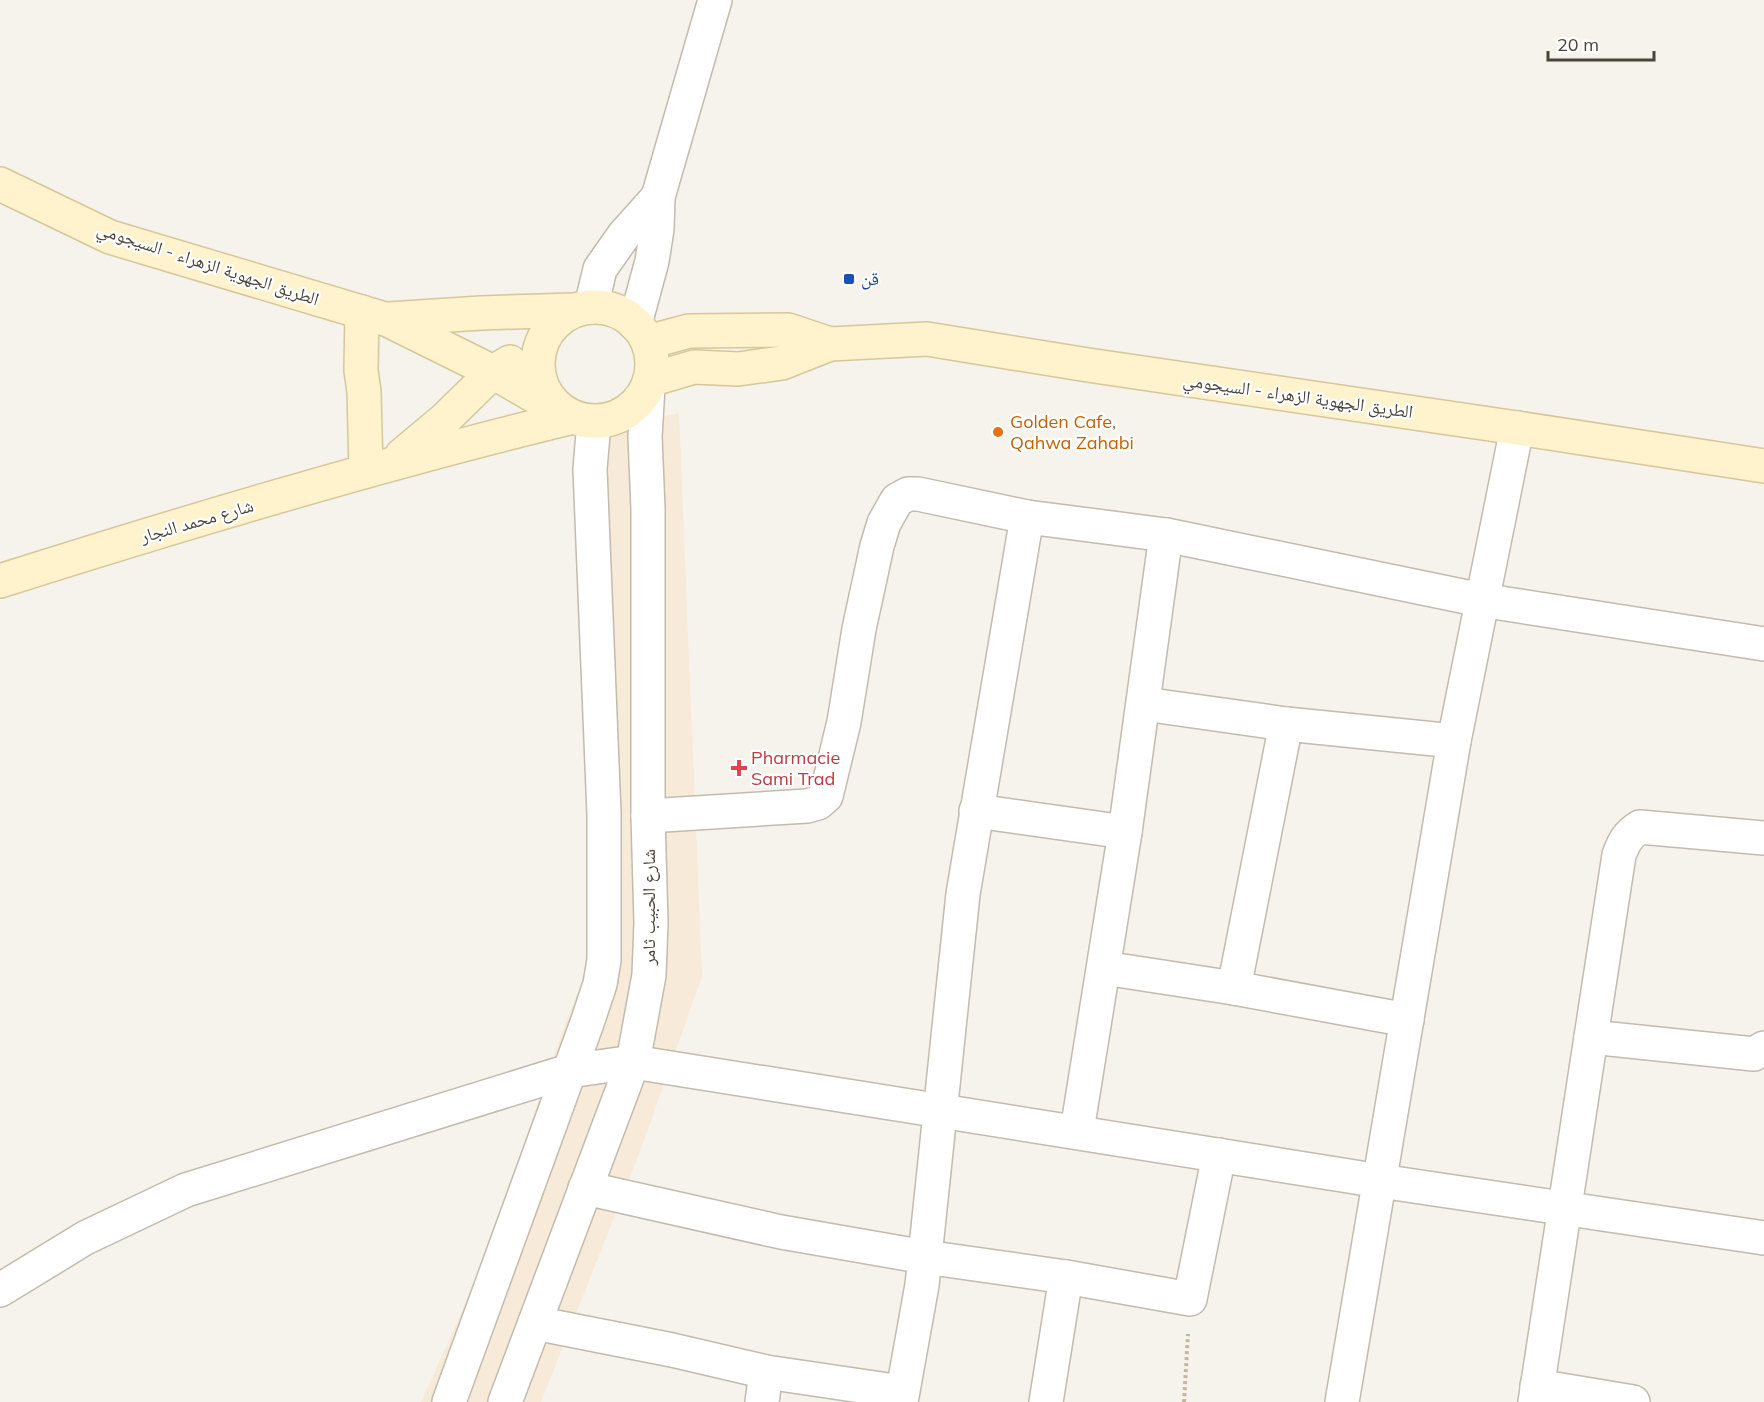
<svg xmlns="http://www.w3.org/2000/svg" width="1764" height="1402" font-family="Mulish,'Noto Naskh Arabic',sans-serif">
<rect width="100%" height="100%" fill="#f6f3ec"/>
<!-- commercial -->
<polygon fill="#f7ead8" points="679,413 702,976 641,1149 541,1402 421,1402 482,1267 561,1035 598,942 576,437"/>
<g fill="none" stroke-linecap="round" stroke-linejoin="round">
<defs>
<g id="street">
<polyline points="658,197 715,0"/>
<polyline points="591,307 600,269 624,235 658,197 657,229 652,261 635,324"/>
<polyline points="1144,704 1286,724 1454,741"/>
<polyline points="976,811 1125,832"/>
<polyline points="648,816 807,806 818,803 826,796 844,722 859,629 877,546 884,523 897,500 908,494 918,494 1027,517 1166,535 1481,600 1764,644"/>
<path d="M 1764,838 L 1640,827 C 1628,834 1624,842 1619,855 L 1591,1037 L 1754,1054 L 1764,1048"/>
<polyline points="1104,968 1234,988 1407,1020"/>
<polyline points="1234,988 1286,724"/>
<polyline points="1077,1131 1125,832 1166,535"/>
<polyline points="585,1188 781,1232 925,1257 1066,1277 1190,1299 1219,1155"/>
<polyline points="0,1290 85,1238 186,1190 569,1071 633,1062 1380,1181 1764,1238"/>
<polyline points="535,1323 672,1350 766,1372 902,1392"/>
<polyline points="1537,1386 1633,1402"/>
<polyline points="449,1402 587,1023 600,984 604,960 604,814 590,469 594,422"/>
<polyline points="505,1402 633,1062 649,975 651,923 648,816 648,509 645,437 648,386"/>
<polyline points="762,1402 766,1372"/>
<polyline points="901,1402 922,1285 963,894 1027,517"/>
<polyline points="1046,1402 1066,1277"/>
<polyline points="1342,1402 1454,741 1517,428"/>
<polyline points="1535,1402 1591,1037"/>
</g>
<g id="secondary">
<polyline points="0,184 110,237 388,320 493,372 562,412"/>
<circle cx="595" cy="364" r="57"/>
<polyline points="362,312 361,370 364,392 366,471"/>
<polyline points="389,319 481,313 573,310"/>
<polyline points="648,342 689,331 788,330 830,344"/>
<polyline points="650,380 694,367 738,369 782,363 830,344 927,339 1088,365 1517,428 1764,466"/>
<polyline points="402,455 444,420 493,372 510,362"/>
<path d="M 0,581 C 189,521 380,464 573,417"/>
</g>
</defs>
<!-- street casing -->
<use href="#street" stroke="#c2bbae" stroke-width="36"/>
<!-- secondary casing -->
<use href="#secondary" stroke="#d6c79b" stroke-width="36"/>
<!-- path -->
<polyline stroke="#c4b79f" stroke-width="4" stroke-dasharray="3 3" stroke-linecap="butt" points="1184,1402 1188,1334"/>
<!-- street -->
<use href="#street" stroke="#fff" stroke-width="33"/>
<!-- secondary -->
<use href="#secondary" stroke="#fff3cd" stroke-width="33"/>
</g>
<!-- markers -->
<rect fill="#1a4fb4" stroke="#fff" stroke-width="2" x="843" y="273" width="12" height="12" rx="3"/>
<circle fill="#e8710a" stroke="#fff" stroke-width="2" cx="998" cy="432" r="6"/>
<path fill="#e0444e" stroke="#fff" stroke-width="2" d="M736 759h6v6h6v6h-6v6h-6v-6h-6v-6h6z"/>
<g text-anchor="middle" stroke-width="4.5" stroke-linejoin="round" paint-order="stroke">
<!-- street labels -->
<g font-size="18" fill="#4b4439" stroke="#fff">
<text transform="translate(208 264) rotate(18)" y="6">الطريق الجهوية الزهراء - السيجومي</text>
<text transform="translate(1298 396) rotate(8)" y="6">الطريق الجهوية الزهراء - السيجومي</text>
<text transform="translate(197 521) rotate(-16)" y="6">شارع محمد النجار</text>
<text transform="translate(649 907) rotate(-90)" y="6">شارع الحبيب ثامر</text>
</g>
<!-- transit labels -->
<g font-size="18" fill="#164399" stroke="#fff" text-anchor="start">
<text x="861" y="285">قن</text>
</g>
<!-- food labels -->
<g font-size="18" fill="#c56008" stroke="#fff" text-anchor="start">
<text x="1010" y="428">Golden Cafe,<tspan x="1010" dy="21">Qahwa Zahabi</tspan></text>
</g>
<!-- health labels -->
<g font-size="18" fill="#be3a42" stroke="#fff" text-anchor="start">
<text x="751" y="764">Pharmacie<tspan x="751" dy="21">Sami Trad</tspan></text>
</g>
</g>
<!-- scale -->
<path d="M1548 51v9h106v-9" fill="none" stroke="#4b4439" stroke-width="3"/>
<text x="1557" y="51" font-size="18" fill="#4b4439" stroke="#ffffff" stroke-width="4.5" paint-order="stroke">20 m</text>
</svg>
